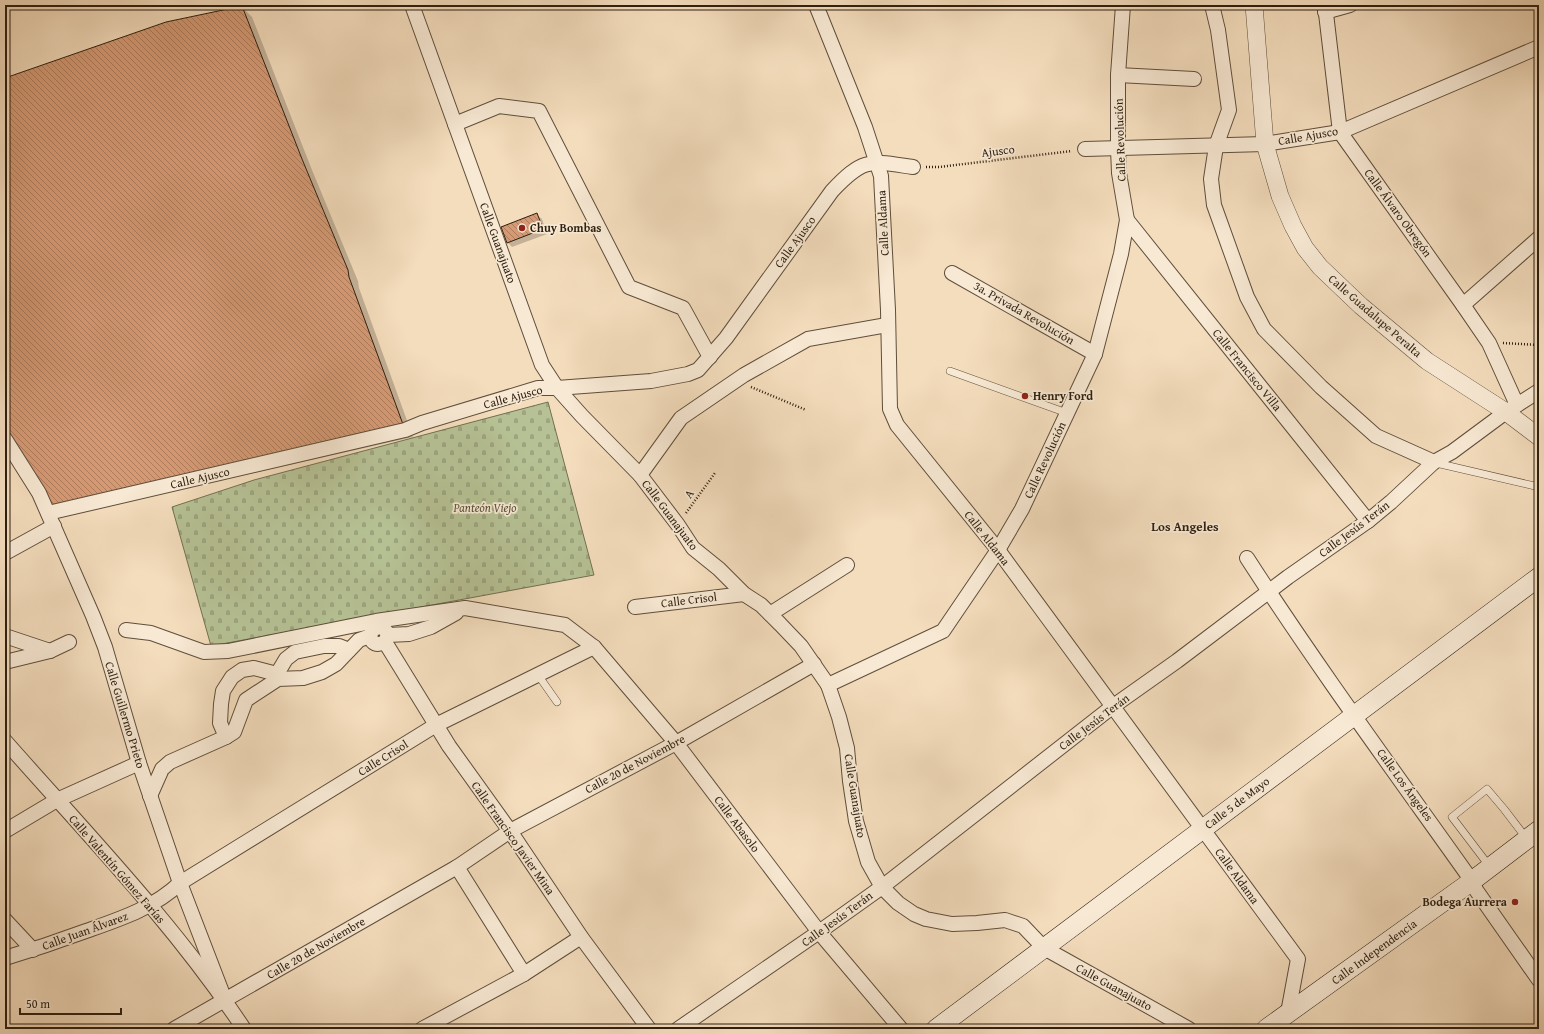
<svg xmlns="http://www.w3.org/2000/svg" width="1544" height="1034" font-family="'Gentium Book Plus',serif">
<defs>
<pattern id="cemetery-stones" width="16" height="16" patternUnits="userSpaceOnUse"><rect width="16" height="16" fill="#b6c295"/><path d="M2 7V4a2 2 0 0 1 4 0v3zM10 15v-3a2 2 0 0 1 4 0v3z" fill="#9da67f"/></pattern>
<pattern id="building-back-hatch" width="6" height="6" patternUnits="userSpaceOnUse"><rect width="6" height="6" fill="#d59973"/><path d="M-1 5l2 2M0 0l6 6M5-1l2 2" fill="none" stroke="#ad7c5d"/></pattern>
</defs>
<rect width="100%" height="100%" fill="#f4ddbd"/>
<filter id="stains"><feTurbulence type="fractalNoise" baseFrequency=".005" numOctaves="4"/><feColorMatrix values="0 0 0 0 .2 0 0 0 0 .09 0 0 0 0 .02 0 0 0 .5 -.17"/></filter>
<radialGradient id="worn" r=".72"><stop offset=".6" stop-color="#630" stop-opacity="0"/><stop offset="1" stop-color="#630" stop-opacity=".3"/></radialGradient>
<!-- cemetery -->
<polygon fill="url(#cemetery-stones)" stroke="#727052" points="548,402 594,575 211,646 172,507 254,480"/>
<!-- shadow -->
<g fill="#0003">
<polygon points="242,7 252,17 312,170 358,281 359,288 413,437 64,516 5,431 5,79"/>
<polygon points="537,215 542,219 547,234 512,247 507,242"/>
</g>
<!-- building -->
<g fill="url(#building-back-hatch)" stroke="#2d1f10">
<polygon points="242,6 302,159 348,270 349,277 404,427 53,507 5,432 5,78 166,22"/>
<polygon points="537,213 543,229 507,243 501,227"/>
</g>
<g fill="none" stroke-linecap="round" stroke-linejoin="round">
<defs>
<g id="service">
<polyline points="950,371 1067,413"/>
<polyline points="1436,463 1539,487"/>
<polyline points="538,675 557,702"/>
<polyline points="1490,867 1452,817 1487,789 1504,809 1527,839"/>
</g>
<g id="minor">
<polyline points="412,5 542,365 557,388 582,416 640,475 678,525 693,548 719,569 744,594 761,605 780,624 801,646 828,685 839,717 847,748 850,781 856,821 868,862 882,887 898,903 914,914 926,919 952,924 977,923 1005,920 1023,926 1044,948 1189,1029"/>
<polyline points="816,5 865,127 881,176 888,310 890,409 897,425 998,550 1298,959 1288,1013"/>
<polyline points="1212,5 1218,30 1229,110 1216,146 1211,179 1214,205 1247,297 1264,329 1321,387 1376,436 1434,462"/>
<polyline points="1325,5 1340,132 1463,305 1489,343 1517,405"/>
<polyline points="1325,12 1350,5"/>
<polyline points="1118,75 1194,79"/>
<polyline points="455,124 499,106 539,111 629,287 683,308 710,357"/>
<polyline points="1085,149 1265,144 1340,132 1539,47"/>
<polyline points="1127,220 1368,521"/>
<polyline points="952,273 1095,354"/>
<polyline points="1463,305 1539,238"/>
<polyline points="5,439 39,493 93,616 105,647 139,763 180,883 225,1000"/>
<polyline points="640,475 681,418 744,375 808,339 887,325"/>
<path d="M 48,513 L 405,430 L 422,423 L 538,388 L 557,388 L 651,381 L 688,374 L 698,370 L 726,338 L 832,191 C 864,157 870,161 913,167"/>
<polyline points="5,553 54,526"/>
<path d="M 1247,558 C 1318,668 1396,774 1472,881 L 1476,890 L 1539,980"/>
<polyline points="635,607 744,594"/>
<polyline points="770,614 847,565"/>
<polyline points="126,630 151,633 204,652 228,651 376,621 465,608 565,625 594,647 676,743 819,932 901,1029"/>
<polyline points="388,635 409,634 431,627 456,613"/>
<polyline points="5,636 50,651"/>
<polyline points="385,642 449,746 510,831 581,937 649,1029"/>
<polyline points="5,662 50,651 69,642"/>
<polyline points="277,674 286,659 295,652 324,646 339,646 349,650"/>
<polyline points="828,685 943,631 998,550 1022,509 1095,354 1121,254 1127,220 1119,173 1118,149 1118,75 1123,5"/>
<polyline points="226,737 220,723 221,704 223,691 232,677 242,670 254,668 277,674"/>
<path d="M 5,741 C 87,834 175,925 244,1029"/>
<path d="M 150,796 L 162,769 L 170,762 L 226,737 L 234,732 L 246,700 L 278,679 L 303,678 L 322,672 L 336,664 L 359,640 L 370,636 C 373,625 384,624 388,635 L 385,642 C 377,646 372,644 370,636"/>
<polyline points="5,831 57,800 139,763"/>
<polyline points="457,867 524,974"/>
<polyline points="5,920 33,950"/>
<path d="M 5,958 C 32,950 59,941 86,931 C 120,919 154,908 180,883 L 436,725 L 594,647"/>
<polyline points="174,1029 457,867 510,831 676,743 814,664"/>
<polyline points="422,1029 524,974 581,937"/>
<polyline points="678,1029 819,932 882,887 1112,707 1177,661 1288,577 1368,521 1391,502 1434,462 1452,452 1506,412 1539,391"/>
</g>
<polyline id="tertiary" points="1254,5 1265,144 1280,196 1293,226 1305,248 1320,267 1361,306 1427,361 1506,412 1539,437"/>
<g id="secondary">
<polyline points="936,1029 1539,577"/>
<polyline points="1266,1029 1472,881 1539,830"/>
</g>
</defs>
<!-- service casing -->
<use href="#service" stroke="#5f4e3b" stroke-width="8"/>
<!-- minor casing -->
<use href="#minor" stroke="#5f4e3b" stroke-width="16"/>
<!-- tertiary casing -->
<use href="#tertiary" stroke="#5f4e3b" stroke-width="18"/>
<!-- secondary casing -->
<use href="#secondary" stroke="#2d1f10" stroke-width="20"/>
<!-- path -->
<g stroke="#2d1f10" stroke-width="2.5" stroke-dasharray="1 2" stroke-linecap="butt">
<polyline points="926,167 939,167 1072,151"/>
<polyline points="1503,343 1539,345"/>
<polyline points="751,387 806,410"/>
<polyline points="686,513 715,473"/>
</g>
<!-- service -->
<use href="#service" stroke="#f8e9d4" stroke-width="7"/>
<!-- minor -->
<use href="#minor" stroke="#f8e9d4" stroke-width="14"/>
<!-- tertiary -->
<use href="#tertiary" stroke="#f8e9d4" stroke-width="17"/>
<!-- secondary -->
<use href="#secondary" stroke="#f8e9d4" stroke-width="19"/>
</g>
<!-- markers -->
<g fill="#8f2418" stroke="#f8e9d4" stroke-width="1.5">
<circle cx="522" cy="228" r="4"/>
<circle cx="1025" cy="396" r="4"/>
<circle cx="1515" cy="902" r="4"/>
</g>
<g text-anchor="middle" stroke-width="3.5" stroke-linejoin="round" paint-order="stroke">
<!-- street labels -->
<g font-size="12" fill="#2d1f10" stroke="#f8e9d4">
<text transform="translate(1308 136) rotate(-10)" y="4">Calle Ajusco</text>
<text transform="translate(1120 140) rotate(-92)" y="4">Calle Revolución</text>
<text transform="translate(998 151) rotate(-7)" y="4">Ajusco</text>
<text transform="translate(1398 213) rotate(54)" y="4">Calle Álvaro Obregón</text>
<text transform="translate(883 223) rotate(-93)" y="4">Calle Aldama</text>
<text transform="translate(795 242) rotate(-54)" y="4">Calle Ajusco</text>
<text transform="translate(498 243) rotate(70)" y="4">Calle Guanajuato</text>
<text transform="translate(1024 313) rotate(30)" y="4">3a. Privada Revolución</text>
<text transform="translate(1375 316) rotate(41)" y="4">Calle Guadalupe Peralta</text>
<text transform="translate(1247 370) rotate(51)" y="4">Calle Francisco Villa</text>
<text transform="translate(513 397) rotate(-15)" y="4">Calle Ajusco</text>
<text transform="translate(1045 460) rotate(-65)" y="4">Calle Revolución</text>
<text transform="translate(200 478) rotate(-13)" y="4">Calle Ajusco</text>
<text transform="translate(689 494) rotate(-55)" y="4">A</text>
<text transform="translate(670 515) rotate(53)" y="4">Calle Guanajuato</text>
<text transform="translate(1354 529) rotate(-37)" y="4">Calle Jesús Terán</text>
<text transform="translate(987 538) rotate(52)" y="4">Calle Aldama</text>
<text transform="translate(689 600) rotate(-7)" y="4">Calle Crisol</text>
<text transform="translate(125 715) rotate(73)" y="4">Calle Guillermo Prieto</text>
<text transform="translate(1094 722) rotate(-37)" y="4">Calle Jesús Terán</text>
<text transform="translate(383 758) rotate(-32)" y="4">Calle Crisol</text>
<text transform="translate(635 764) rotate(-28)" y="4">Calle 20 de Noviembre</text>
<text transform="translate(1405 785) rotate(54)" y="4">Calle Los Ángeles</text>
<text transform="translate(855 796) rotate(81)" y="4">Calle Guanajuato</text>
<text transform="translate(1237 803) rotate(-37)" y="4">Calle 5 de Mayo</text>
<text transform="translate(737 824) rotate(53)" y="4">Calle Abasolo</text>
<text transform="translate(513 838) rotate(55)" y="4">Calle Francisco Javier Mina</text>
<text transform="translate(117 869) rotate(49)" y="4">Calle Valentín Gómez Farías</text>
<text transform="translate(1237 876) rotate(54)" y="4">Calle Aldama</text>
<text transform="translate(837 919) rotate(-36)" y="4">Calle Jesús Terán</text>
<text transform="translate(85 931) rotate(-20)" y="4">Calle Juan Álvarez</text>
<text transform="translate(316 948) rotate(-30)" y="4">Calle 20 de Noviembre</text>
<text transform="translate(1374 952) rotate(-36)" y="4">Calle Independencia</text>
<text transform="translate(1114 987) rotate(29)" y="4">Calle Guanajuato</text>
</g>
<!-- poi labels -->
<g font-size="12" font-weight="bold" fill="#2d1f10" stroke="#f8e9d4" text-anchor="start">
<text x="530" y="232">Chuy Bombas</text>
<text x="1033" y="400">Henry Ford</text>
<text x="1507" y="906" text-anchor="end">Bodega Aurrera</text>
</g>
<!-- park labels -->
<g font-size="12" font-style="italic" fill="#565038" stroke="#f8e9d4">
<text x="485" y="512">Panteón Viejo</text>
</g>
<!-- neighbourhood labels -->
<g font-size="13" font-weight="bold" fill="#2d1f10" stroke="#f8e9d4">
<text x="1185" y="531">Los Angeles</text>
</g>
</g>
<!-- margin -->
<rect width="1544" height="1034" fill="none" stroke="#f4ddbd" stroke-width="20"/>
<rect x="6" y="6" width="1532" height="1022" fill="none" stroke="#2d1f10" stroke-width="2"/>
<rect x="10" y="10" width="1524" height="1014" fill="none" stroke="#2d1f10"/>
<!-- scale -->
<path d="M20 1008v6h101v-6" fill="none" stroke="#2d1f10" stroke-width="2"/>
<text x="26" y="1008" font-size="12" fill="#2d1f10" stroke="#f8e9d4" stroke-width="3" paint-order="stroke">50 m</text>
<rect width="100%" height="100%" filter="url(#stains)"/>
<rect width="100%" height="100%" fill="url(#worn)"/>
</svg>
